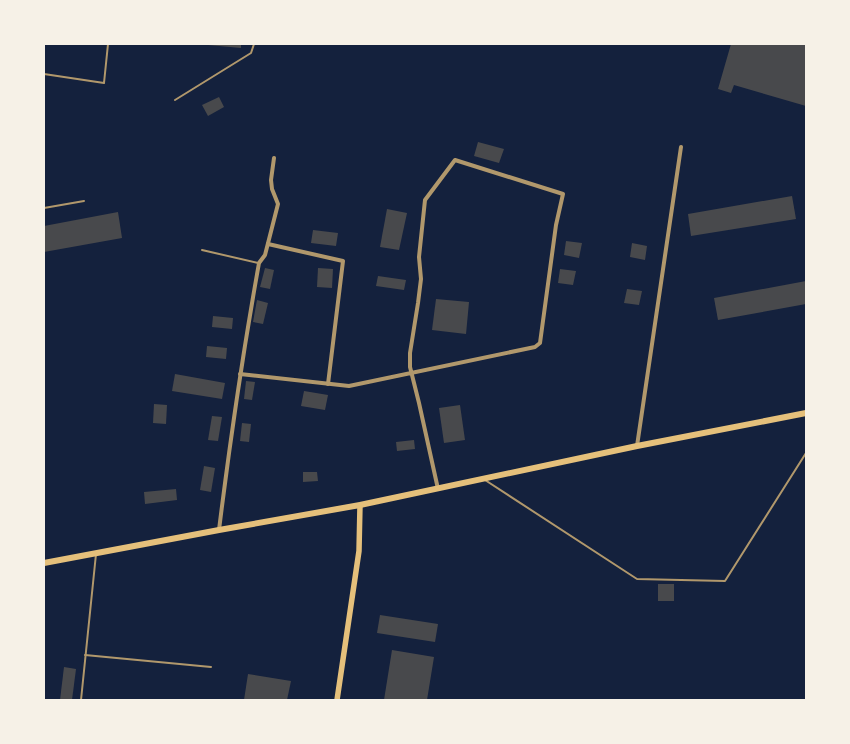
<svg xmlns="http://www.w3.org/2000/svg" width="850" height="744" font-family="'Fira Sans Condensed',sans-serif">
<rect width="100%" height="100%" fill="#14213d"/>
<!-- building -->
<g fill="#48494c">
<polygon points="209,44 241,44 241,48 208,45"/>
<polygon points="731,44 806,44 806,106 734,85 731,93 718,89"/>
<polygon points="219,97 224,107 208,116 202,105"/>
<polygon points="478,142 504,149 499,163 474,156"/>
<polygon points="792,196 796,219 691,236 688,214"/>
<polygon points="387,209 407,213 399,250 380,247"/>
<polygon points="118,212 122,238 44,252 44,226"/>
<polygon points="313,230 338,233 336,246 311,243"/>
<polygon points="566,241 582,243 579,258 564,255"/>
<polygon points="632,243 647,246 645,260 630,257"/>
<polygon points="265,268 274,270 270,289 260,287"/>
<polygon points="318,268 333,269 332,288 317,287"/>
<polygon points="560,269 576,271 573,285 558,283"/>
<polygon points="378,276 406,280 404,290 376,286"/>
<polygon points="806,281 806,304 718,320 714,298"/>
<polygon points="627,289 642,291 639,305 624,303"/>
<polygon points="436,299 469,302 466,334 432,330"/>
<polygon points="257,300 268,303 263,324 253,322"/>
<polygon points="213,316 233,318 232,329 212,327"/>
<polygon points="207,346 227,348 226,359 206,357"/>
<polygon points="175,374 225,383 222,399 172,391"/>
<polygon points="246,381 255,382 252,400 244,399"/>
<polygon points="304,391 328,395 325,410 301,406"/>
<polygon points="154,404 167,405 166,424 153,423"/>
<polygon points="460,405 465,440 444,443 439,408"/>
<polygon points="212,416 222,417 218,441 208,440"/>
<polygon points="242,423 251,424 249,442 240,441"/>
<polygon points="414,440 415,449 397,451 396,442"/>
<polygon points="204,466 215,468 211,492 200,490"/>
<polygon points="303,472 317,472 318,481 303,482"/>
<polygon points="176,489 177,500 145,504 144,492"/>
<rect x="658" y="584" width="16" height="17"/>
<polygon points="380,615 438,624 435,642 377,633"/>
<polygon points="392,650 434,657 427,700 384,700"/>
<polygon points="64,667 76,669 72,700 60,700"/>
<polygon points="248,674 291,681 287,700 244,700"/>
</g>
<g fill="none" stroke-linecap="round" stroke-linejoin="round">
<!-- service -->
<g stroke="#b1986c" stroke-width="2">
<polyline points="44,74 104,83 108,44"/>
<polyline points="175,100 251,53 254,44"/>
<polyline points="44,208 84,201"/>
<polyline points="202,250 258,263"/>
<polyline points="485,480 637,579 725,581 806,453"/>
<polyline points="85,655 211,667"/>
<polyline points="81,700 96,554"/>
</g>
<!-- minor -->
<g stroke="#b1986c" stroke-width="4">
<polyline points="268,244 343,261 328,384"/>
<polyline points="240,374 349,386 535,347 540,343 556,225 563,194 455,160 425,200 419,257 421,279 418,303 410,353 410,367 419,403 438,489"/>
<polyline points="637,446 681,147"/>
<path d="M 219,530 C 230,441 243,352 259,263 L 265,255 L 278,204 L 272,189 L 271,180 L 274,158"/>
</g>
<!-- secondary -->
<polyline stroke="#e5c07b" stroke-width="5.5" points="337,700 359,551 360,505"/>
<!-- primary -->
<polyline stroke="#e5c07b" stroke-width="6" points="44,563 219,530 360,505 637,446 806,413"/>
</g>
<!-- border -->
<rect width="850" height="744" fill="none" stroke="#f6f1e7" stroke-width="90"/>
</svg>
